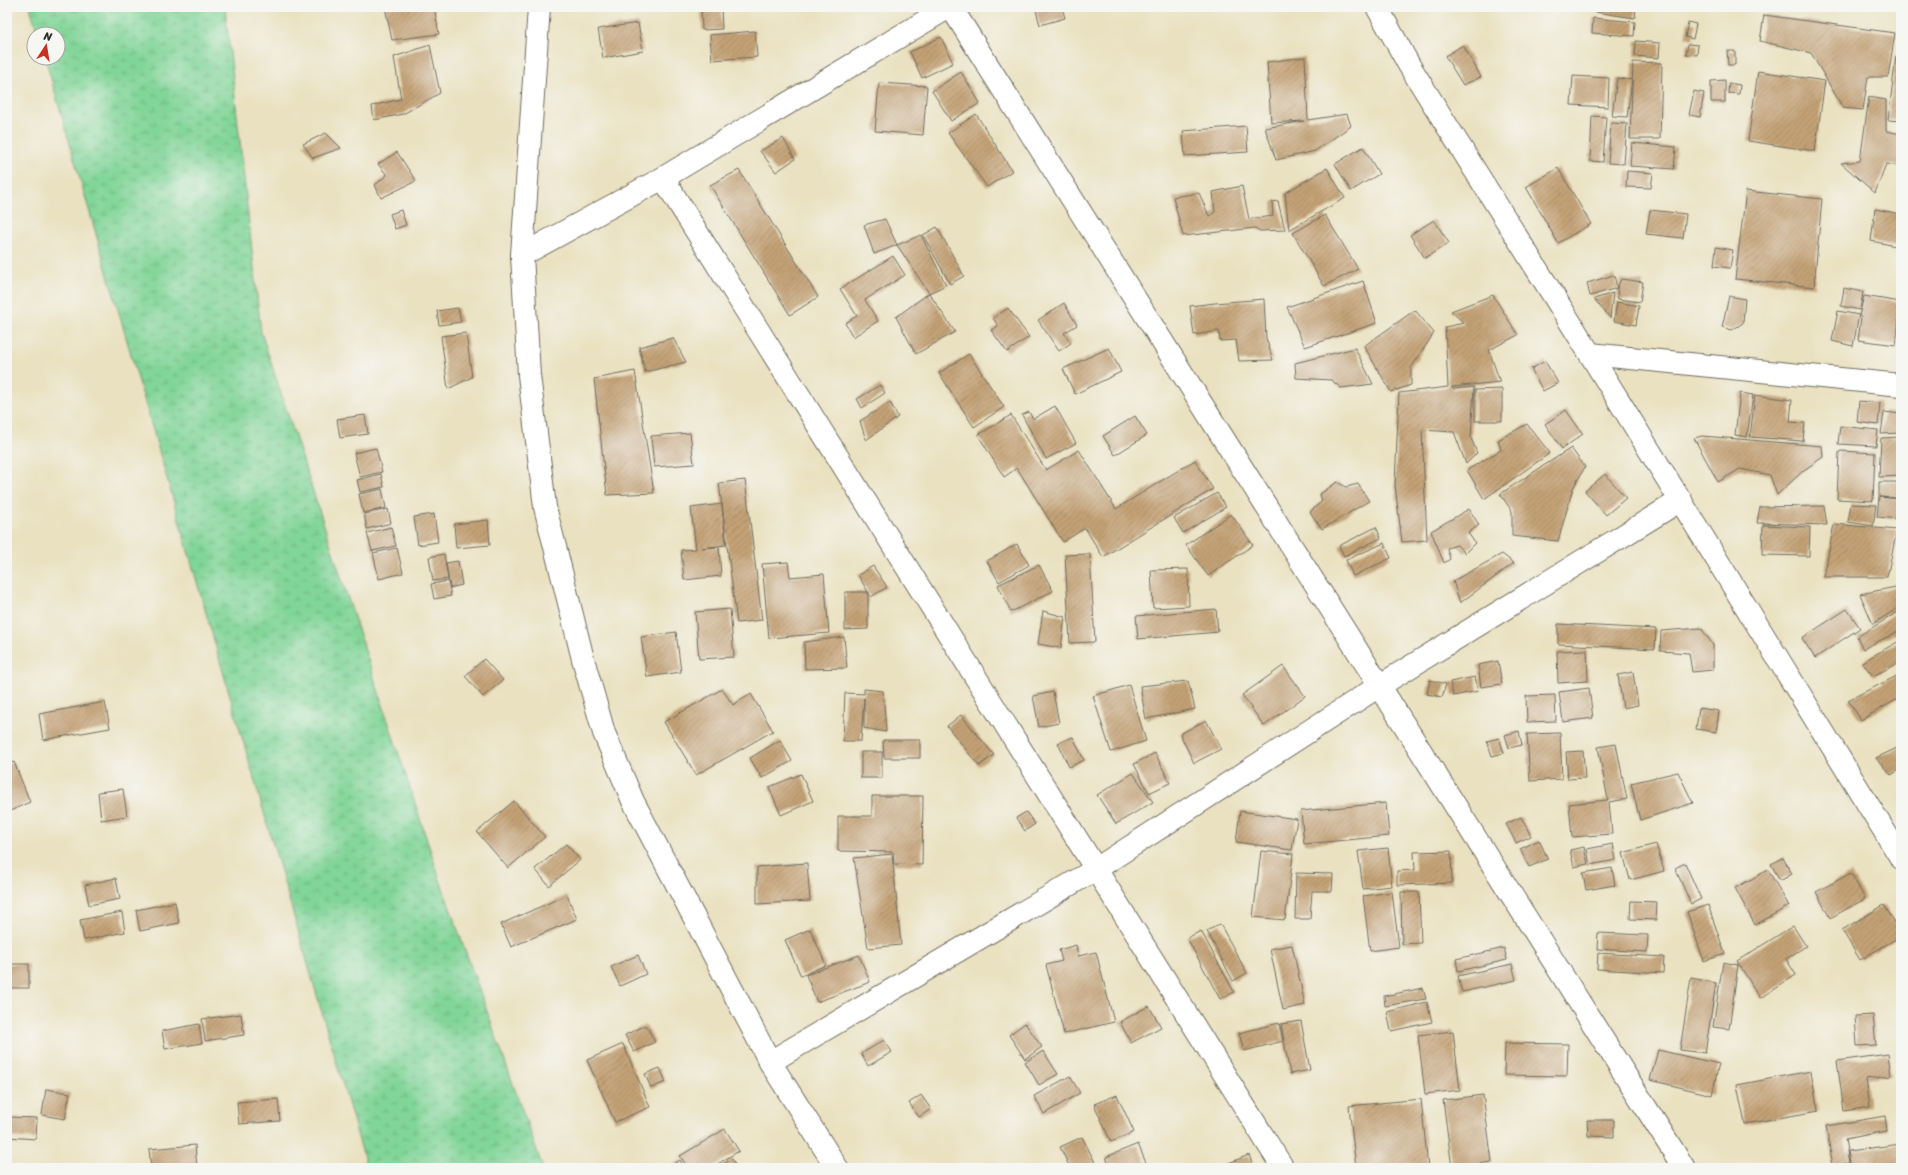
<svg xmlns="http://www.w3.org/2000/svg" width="1908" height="1175" font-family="Sriracha,sans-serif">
<defs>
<pattern id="wetland-marsh" width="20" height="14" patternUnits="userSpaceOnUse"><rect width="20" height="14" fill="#81d598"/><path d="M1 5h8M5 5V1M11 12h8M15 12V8" fill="none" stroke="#70b783"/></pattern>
<pattern id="building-hatch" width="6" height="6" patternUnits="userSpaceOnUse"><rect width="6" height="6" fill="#c4a276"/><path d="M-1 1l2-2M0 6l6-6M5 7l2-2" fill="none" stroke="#9f8461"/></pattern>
</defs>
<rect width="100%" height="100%" fill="#f6f6f2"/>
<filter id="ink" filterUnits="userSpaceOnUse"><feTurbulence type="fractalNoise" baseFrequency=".025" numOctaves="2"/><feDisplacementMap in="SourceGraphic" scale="8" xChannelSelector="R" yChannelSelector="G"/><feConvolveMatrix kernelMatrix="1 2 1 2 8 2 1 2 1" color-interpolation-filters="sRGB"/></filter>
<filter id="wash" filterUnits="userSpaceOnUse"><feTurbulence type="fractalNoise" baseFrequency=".012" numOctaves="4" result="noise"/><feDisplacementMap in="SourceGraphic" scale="16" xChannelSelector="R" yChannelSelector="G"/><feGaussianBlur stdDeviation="0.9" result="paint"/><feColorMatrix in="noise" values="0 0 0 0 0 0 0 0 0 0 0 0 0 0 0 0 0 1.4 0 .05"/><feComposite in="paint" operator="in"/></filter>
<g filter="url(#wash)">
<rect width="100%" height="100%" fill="#eae1c0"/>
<!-- wetland -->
<polygon fill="url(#wetland-marsh)" stroke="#568062" points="30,7 225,7 261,332 440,880 543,1168 367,1168 45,58 58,58 58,34 38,34"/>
<g id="blocks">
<!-- building -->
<g fill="url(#building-hatch)">
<polygon points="385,7 434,7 439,34 392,40"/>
<polygon points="701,7 721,7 722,29 702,30"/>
<polygon points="1035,7 1062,7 1065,18 1040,25"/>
<polygon points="1595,7 1636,7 1635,18 1595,12"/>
<polygon points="1764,15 1895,33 1888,77 1868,77 1863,110 1843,108 1811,53 1760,41"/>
<polygon points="1593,18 1635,22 1634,36 1592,33"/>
<polygon points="1688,22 1696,24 1693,39 1685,37"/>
<polygon points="638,23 643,51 603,58 598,29"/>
<polygon points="755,31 757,57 712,60 710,35"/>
<polygon points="941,37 953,63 922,78 910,52"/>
<polygon points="1636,41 1660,43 1659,58 1635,56"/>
<polygon points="1688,44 1698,45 1697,55 1686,54"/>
<polygon points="430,45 440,93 403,114 374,120 372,106 401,99 394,57"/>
<polygon points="1463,45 1481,77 1463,85 1445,56"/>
<polygon points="1727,51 1735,51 1735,65 1728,65"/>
<polygon points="1896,56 1901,57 1901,121 1888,120"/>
<polygon points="1305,57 1308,120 1347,114 1351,126 1315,151 1276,160 1265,128 1304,121 1271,123 1267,62"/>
<polygon points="1633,62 1662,63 1660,139 1630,139"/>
<polygon points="1758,71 1825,81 1815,151 1748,141"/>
<polygon points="961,72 980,103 951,121 932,91"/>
<polygon points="1573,76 1609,78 1608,107 1571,105"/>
<polygon points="1617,78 1632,80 1627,117 1612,116"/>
<polygon points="1725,80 1725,102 1711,102 1711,81"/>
<polygon points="879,83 927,86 923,135 875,131"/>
<polygon points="1729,83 1740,85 1739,94 1728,93"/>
<polygon points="1694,91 1704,93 1700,117 1689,115"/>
<polygon points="1869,97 1886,100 1886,131 1901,134 1901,166 1886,164 1875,193 1841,163 1860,161"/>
<polygon points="976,114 1012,171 987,187 948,133"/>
<polygon points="1592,116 1606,117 1603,162 1590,161"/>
<polygon points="1611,123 1627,124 1624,164 1608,163"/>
<polygon points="1246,126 1248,152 1185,156 1183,131"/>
<polygon points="326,133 341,148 313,158 303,144"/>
<polygon points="783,138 795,159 776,172 760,151"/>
<polygon points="1632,143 1676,147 1674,169 1630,166"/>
<polygon points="1363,147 1379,174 1351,191 1335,164"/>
<polygon points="397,152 416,181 381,198 375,185 387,175 378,164"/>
<polygon points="1327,168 1345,198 1289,230 1285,193"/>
<polygon points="1558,168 1591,224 1558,243 1526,187"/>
<polygon points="739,170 818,297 790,315 710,185"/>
<polygon points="1627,171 1653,173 1651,188 1626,187"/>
<polygon points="1242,186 1249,219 1273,216 1272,202 1278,201 1285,230 1260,231 1255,228 1183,236 1173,197 1199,193 1209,216 1215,212 1213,192"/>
<polygon points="1746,191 1822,199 1814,287 1735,279"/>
<polygon points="1875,209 1901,214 1901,247 1871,241"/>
<polygon points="401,210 406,225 395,229 390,214"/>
<polygon points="1650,210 1686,214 1683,238 1646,234"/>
<polygon points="1325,215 1358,269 1324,286 1293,233"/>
<polygon points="885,219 897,245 874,254 864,225"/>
<polygon points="1434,220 1449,243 1425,258 1410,235"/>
<polygon points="937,227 964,276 950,284 923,235"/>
<polygon points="921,235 946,285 929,293 897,245"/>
<polygon points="1716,247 1733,250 1730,268 1714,266"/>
<polygon points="893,256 905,275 865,300 878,321 853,337 845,323 857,316 840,289"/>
<polygon points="1614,275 1617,288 1590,296 1587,283"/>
<polygon points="1621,279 1643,282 1640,302 1618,299 1617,288"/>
<polygon points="1363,281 1377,323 1305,347 1287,307"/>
<polygon points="1844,288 1863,292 1860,310 1841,306"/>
<polygon points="929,293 955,332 916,354 896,317"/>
<polygon points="1613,293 1610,318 1594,299"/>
<polygon points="1493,295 1518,335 1489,350 1500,382 1452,387 1453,389 1474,387 1471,438 1477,453 1466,464 1454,432 1422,430 1427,540 1402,542 1395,485 1399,393 1448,387 1445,327 1464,323 1451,311"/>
<polygon points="1729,296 1745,299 1743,323 1732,330 1722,327"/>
<polygon points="1864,296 1901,302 1896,345 1858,340 1861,318 1859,315"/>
<polygon points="1264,299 1266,338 1273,360 1239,361 1236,340 1220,341 1219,331 1194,335 1190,306 1215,303"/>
<polygon points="1617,302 1639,306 1636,325 1614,321"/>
<polygon points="1064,303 1077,325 1064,333 1071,343 1059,351 1038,320"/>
<polygon points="458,308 461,322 439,325 437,311"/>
<polygon points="1008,308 1029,337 1007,352 991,330 998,326 993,318"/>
<polygon points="1415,310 1434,333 1411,368 1411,385 1391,392 1364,346"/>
<polygon points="1838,311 1859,315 1853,346 1832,341"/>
<polygon points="466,333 472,377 448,389 441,336"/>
<polygon points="673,338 686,362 645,372 639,347"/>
<polygon points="1109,348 1121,372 1075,394 1063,369"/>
<polygon points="1355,348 1373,384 1341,388 1331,380 1296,378 1295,363"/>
<polygon points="969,354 1004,407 974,427 939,373"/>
<polygon points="1545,361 1558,383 1543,391 1531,369"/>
<polygon points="635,371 654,493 607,495 594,379"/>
<polygon points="880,385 885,393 862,408 857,399"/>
<polygon points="1502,389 1502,421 1475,421 1475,390"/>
<polygon points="1740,393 1753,395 1747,437 1735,435"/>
<polygon points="1755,395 1792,400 1790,422 1805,423 1803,441 1750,437"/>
<polygon points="1859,401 1880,403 1878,425 1857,422"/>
<polygon points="890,402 898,417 866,440 860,421"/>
<polygon points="1055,406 1076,443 1046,459 1022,415 1029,412 1033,419"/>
<polygon points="1566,410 1583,434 1562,449 1545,424"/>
<polygon points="1884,412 1901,414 1901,433 1881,434"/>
<polygon points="365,415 368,434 340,438 337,419"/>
<polygon points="1011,415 1046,470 1079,450 1116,509 1195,460 1213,489 1103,557 1085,528 1063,542 1017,468 1004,477 978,435"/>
<polygon points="1135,416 1147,435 1115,455 1103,436"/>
<polygon points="1527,424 1550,453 1484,499 1467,470 1501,450 1498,440"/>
<polygon points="1840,426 1878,430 1876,446 1838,444"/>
<polygon points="690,433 694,464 654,467 651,436"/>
<polygon points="1702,436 1822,446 1823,457 1804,470 1777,495 1770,475 1740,469 1718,482 1694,438"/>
<polygon points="1901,437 1901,476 1879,477 1881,438"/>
<polygon points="376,448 382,472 360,477 354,453"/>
<polygon points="1571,448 1585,467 1573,488 1558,541 1512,536 1512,511 1500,494"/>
<polygon points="1841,451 1875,453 1873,501 1837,499 1839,452"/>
<polygon points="381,474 384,487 360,492 357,480"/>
<polygon points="1605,474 1626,498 1606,515 1585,491"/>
<polygon points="745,480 762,620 737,623 719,483"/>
<polygon points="1337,482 1346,487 1358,484 1369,501 1322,529 1310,512 1322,501 1320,494"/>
<polygon points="1879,482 1897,482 1897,498 1879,497"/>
<polygon points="382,489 386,508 363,513 359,494"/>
<polygon points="1217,493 1226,507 1183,533 1174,518"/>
<polygon points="1879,497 1901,499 1901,519 1877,517"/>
<polygon points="722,504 726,545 701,548 719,547 721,576 684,580 681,550 696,549 691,508"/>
<polygon points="1851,504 1876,505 1873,526 1848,522"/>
<polygon points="1824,506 1827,525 1757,523 1760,507"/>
<polygon points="388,509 391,523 367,529 364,514"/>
<polygon points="1469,509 1479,525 1468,533 1475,543 1465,553 1457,545 1447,548 1450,559 1444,563 1431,531"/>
<polygon points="434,514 438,542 418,545 414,517"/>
<polygon points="1231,514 1253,545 1208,576 1186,545"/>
<polygon points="488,520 490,545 456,548 454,524"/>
<polygon points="1834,524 1897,530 1887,577 1824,577"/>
<polygon points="1763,525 1810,527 1809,556 1762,555"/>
<polygon points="391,527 396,546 372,551 367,533"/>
<polygon points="1376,527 1381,538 1344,556 1339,546"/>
<polygon points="1384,543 1391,558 1353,576 1346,560"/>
<polygon points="1017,544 1029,565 999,582 987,561"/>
<polygon points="397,548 403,573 379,579 373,553"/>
<polygon points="444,554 448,579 433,581 429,557"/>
<polygon points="1090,554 1095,642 1070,643 1065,555"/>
<polygon points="1502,554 1514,563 1460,603 1453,581"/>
<polygon points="458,561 462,585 450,588 446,563"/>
<polygon points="788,562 790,577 824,574 829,633 769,638 762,564"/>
<polygon points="1039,565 1053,591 1011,612 998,585"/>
<polygon points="873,566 887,587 871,597 858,575"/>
<polygon points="1188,569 1189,606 1153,608 1151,570"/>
<polygon points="448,581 451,596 434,599 431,584"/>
<polygon points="1901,586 1901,606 1873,624 1860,594"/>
<polygon points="845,592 868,592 868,629 845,630"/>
<polygon points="730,609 734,657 699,659 695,612"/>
<polygon points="1216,609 1218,632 1138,639 1136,616"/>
<polygon points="1847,609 1860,628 1815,658 1802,638"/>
<polygon points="1901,610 1901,630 1863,649 1857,637"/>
<polygon points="1043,611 1065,617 1061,648 1038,644"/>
<polygon points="1558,624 1656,629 1655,649 1558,644"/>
<polygon points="1701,628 1713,645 1713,670 1692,672 1689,653 1660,651 1661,631"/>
<polygon points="676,632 681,672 647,677 641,637"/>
<polygon points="844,637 847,668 805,669 804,642"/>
<polygon points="1901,640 1901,662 1873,676 1862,662"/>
<polygon points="1587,650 1588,681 1558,683 1557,651"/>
<polygon points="484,659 503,680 483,697 465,676"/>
<polygon points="1498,661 1502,684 1481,687 1478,665"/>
<polygon points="1283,666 1305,696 1264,726 1242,695"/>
<polygon points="1633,672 1638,705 1623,708 1618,675"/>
<polygon points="1901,674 1901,697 1861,720 1848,700"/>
<polygon points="1475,677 1478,691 1453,696 1450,682"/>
<polygon points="1430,680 1446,684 1442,697 1427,694"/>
<polygon points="1188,681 1195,709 1146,719 1140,686"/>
<polygon points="1129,685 1146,741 1111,752 1093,696"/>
<polygon points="1589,688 1593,718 1563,722 1559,692"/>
<polygon points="722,689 733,705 751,694 773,731 696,775 664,722"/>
<polygon points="864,689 883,691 886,732 864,728 864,698 861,741 843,741 845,693 864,694"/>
<polygon points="1053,692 1059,723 1039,727 1033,696"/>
<polygon points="1555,695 1556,721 1527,722 1526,696"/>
<polygon points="105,702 110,728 43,740 39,714"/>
<polygon points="1699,708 1719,711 1716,732 1696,729"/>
<polygon points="961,715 994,755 979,766 947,726"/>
<polygon points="1206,720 1221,749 1194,763 1180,734"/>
<polygon points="1519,731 1522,745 1509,748 1505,735"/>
<polygon points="1560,733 1562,779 1530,781 1527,734"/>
<polygon points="1073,737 1084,760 1069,767 1058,743"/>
<polygon points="1499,738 1504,753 1492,756 1487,741"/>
<polygon points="780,740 792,761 762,778 750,758"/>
<polygon points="883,740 920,740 920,758 884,758"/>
<polygon points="1616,744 1627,799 1609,802 1612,834 1572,837 1569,804 1608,800 1598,747"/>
<polygon points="1901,746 1901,769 1891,775 1876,758"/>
<polygon points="1583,751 1585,778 1568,779 1566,752"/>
<rect x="861" y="752" width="21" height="26"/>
<polygon points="1155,753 1170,783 1149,793 1134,764"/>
<polygon points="14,762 30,802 10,811 7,803 7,764"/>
<polygon points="1678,772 1693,803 1640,820 1631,783"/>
<polygon points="1133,773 1153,802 1116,824 1097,795"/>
<polygon points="801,774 813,801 781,815 769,787"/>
<polygon points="123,789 127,816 101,820 98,792"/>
<polygon points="872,796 923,796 922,865 894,864 893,852 838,851 838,816 872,816"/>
<polygon points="514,801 545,837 508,868 477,832"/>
<polygon points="1386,803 1389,836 1304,844 1301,811"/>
<polygon points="1240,811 1297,819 1292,850 1236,842"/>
<polygon points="1026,812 1035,824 1025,831 1016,818"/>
<polygon points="1521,817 1531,836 1516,843 1506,824"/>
<polygon points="1539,840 1548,859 1529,867 1520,849"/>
<polygon points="566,844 580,860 549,886 535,869"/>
<polygon points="1613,844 1616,860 1590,865 1587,849"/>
<polygon points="1656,844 1664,871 1630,880 1623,853"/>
<polygon points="1584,847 1588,864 1574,867 1570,850"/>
<polygon points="1388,848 1392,886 1363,889 1358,851"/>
<polygon points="1261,851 1293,854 1285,920 1253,917"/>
<polygon points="1451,851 1452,883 1397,885 1397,871 1415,870 1414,852"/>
<polygon points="892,854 901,945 868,948 854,858"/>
<polygon points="1783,858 1792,874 1780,881 1771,864"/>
<polygon points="807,863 810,901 757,904 757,867"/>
<polygon points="1685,863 1701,899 1691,904 1675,868"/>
<polygon points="1612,868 1615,885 1586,890 1583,873"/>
<polygon points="1768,870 1789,906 1755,925 1735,888"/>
<polygon points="1296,873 1333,874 1332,891 1312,891 1310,919 1295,919"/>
<polygon points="1851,873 1865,899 1830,918 1816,892"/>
<polygon points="116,878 120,899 89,905 85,885"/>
<polygon points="1392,892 1399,947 1370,951 1363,896"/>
<polygon points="1401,892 1419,892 1421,943 1402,944"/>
<polygon points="567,895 577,919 511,947 501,924"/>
<polygon points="1631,901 1657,902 1656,920 1630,919"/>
<polygon points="175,902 179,923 140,931 136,910"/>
<polygon points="1708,905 1725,954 1704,961 1687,912"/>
<polygon points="1884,905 1901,932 1901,936 1860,960 1842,930"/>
<polygon points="122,912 125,932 84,940 80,920"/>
<polygon points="1220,924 1247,973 1233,981 1207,931"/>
<polygon points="1793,926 1806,946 1786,959 1796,975 1760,998 1737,961"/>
<polygon points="810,929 826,965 801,976 785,940"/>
<polygon points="1201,931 1234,992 1220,999 1187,938"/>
<polygon points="1598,933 1648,935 1647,952 1597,949"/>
<polygon points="1076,945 1078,956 1096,952 1114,1022 1064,1034 1046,965 1062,961 1059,950"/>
<polygon points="1292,945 1305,1005 1283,1010 1270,949"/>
<polygon points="1504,948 1507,960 1458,971 1456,959"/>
<polygon points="1598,953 1664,957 1663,973 1597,969"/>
<polygon points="638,955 646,974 620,986 611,967"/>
<polygon points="859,955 870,982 817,1002 806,975"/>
<polygon points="1723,962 1738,965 1729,1029 1713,1027"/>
<rect x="7" y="964" width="22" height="24"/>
<polygon points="1512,964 1516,980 1462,992 1458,976"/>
<polygon points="1691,978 1716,983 1705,1053 1680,1050"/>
<polygon points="1423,988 1426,999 1385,1006 1384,996"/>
<polygon points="1427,1002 1432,1022 1391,1031 1387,1012"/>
<polygon points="1149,1006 1161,1027 1131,1043 1120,1022"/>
<polygon points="241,1014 244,1035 205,1041 202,1019"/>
<polygon points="1873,1015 1876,1045 1857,1046 1855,1016"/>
<polygon points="1301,1021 1310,1070 1290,1074 1281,1024"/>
<polygon points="1025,1023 1042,1047 1025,1059 1009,1035"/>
<polygon points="1279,1023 1283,1041 1244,1051 1239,1033"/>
<polygon points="199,1024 202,1043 165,1049 162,1031"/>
<polygon points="646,1025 655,1042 634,1052 625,1035"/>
<polygon points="1453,1031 1460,1090 1425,1094 1418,1035"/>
<polygon points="884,1040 892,1052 868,1066 861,1054"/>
<polygon points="1505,1043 1568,1044 1567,1076 1504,1075"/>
<polygon points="623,1044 650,1107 615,1122 587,1060"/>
<polygon points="1658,1050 1719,1064 1712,1095 1650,1080"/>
<polygon points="1043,1051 1058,1074 1039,1085 1025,1062"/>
<polygon points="1888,1054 1891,1076 1866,1079 1870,1107 1844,1111 1837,1061"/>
<polygon points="660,1068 666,1082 651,1088 645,1074"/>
<polygon points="1811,1071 1818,1111 1745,1124 1737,1085"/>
<polygon points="1070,1076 1080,1093 1044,1114 1034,1096"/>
<polygon points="46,1089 70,1093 65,1119 42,1115"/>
<polygon points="921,1095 931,1109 919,1117 909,1103"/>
<polygon points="1117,1095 1134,1132 1111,1142 1094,1104"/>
<polygon points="1483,1095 1492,1162 1452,1168 1443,1100"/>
<polygon points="278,1099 280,1121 239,1124 237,1102"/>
<polygon points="1421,1099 1428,1168 1356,1168 1349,1106"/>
<polygon points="1885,1116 1887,1131 1845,1139 1849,1163 1833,1166 1826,1126"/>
<polygon points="7,1117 37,1118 36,1139 7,1137"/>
<polygon points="1587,1120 1614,1120 1614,1137 1588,1136"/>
<polygon points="725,1129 739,1151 711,1168 688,1168 680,1156"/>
<polygon points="1082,1137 1098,1168 1070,1168 1060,1147"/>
<polygon points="1138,1144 1146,1163 1132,1168 1110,1168 1106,1157"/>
<polygon points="1901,1144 1901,1166 1883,1168 1851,1168 1848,1151"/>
<polygon points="195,1145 197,1168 151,1168 149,1149"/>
<polygon points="1249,1155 1254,1168 1216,1168"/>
<polygon points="732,1159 737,1168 716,1168"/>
<polygon points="680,1160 684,1168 667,1168"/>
</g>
</g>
</g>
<g filter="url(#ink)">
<use href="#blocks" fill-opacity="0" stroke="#6e6b5f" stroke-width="1"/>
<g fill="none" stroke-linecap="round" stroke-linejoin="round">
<defs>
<g id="minor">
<polyline points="539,7 522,255 529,375 545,507 583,659 604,733 633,801 770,1062 837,1168"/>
<polyline points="951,7 1684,1168"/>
<polyline points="1377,7 1409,65 1590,354 1901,858"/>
<polyline points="663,178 1283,1168"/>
<polyline points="522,255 663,178 949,7"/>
<polyline points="1590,354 1901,385"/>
<polyline points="770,1062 1096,869 1379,686 1681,500"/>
</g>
</defs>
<!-- minor casing -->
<use href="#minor" stroke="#6e6b5f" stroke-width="24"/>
<!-- minor -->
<use href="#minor" stroke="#fff" stroke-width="22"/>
</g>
</g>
<!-- margin -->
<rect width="1908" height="1175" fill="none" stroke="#f6f6f2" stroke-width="24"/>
<!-- north arrow -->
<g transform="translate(46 46) rotate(12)"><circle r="19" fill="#f6f6f2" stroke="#a5a5a2"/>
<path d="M0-3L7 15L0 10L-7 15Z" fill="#c8321e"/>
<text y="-6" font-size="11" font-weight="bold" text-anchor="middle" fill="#2b2b2b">N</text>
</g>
</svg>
